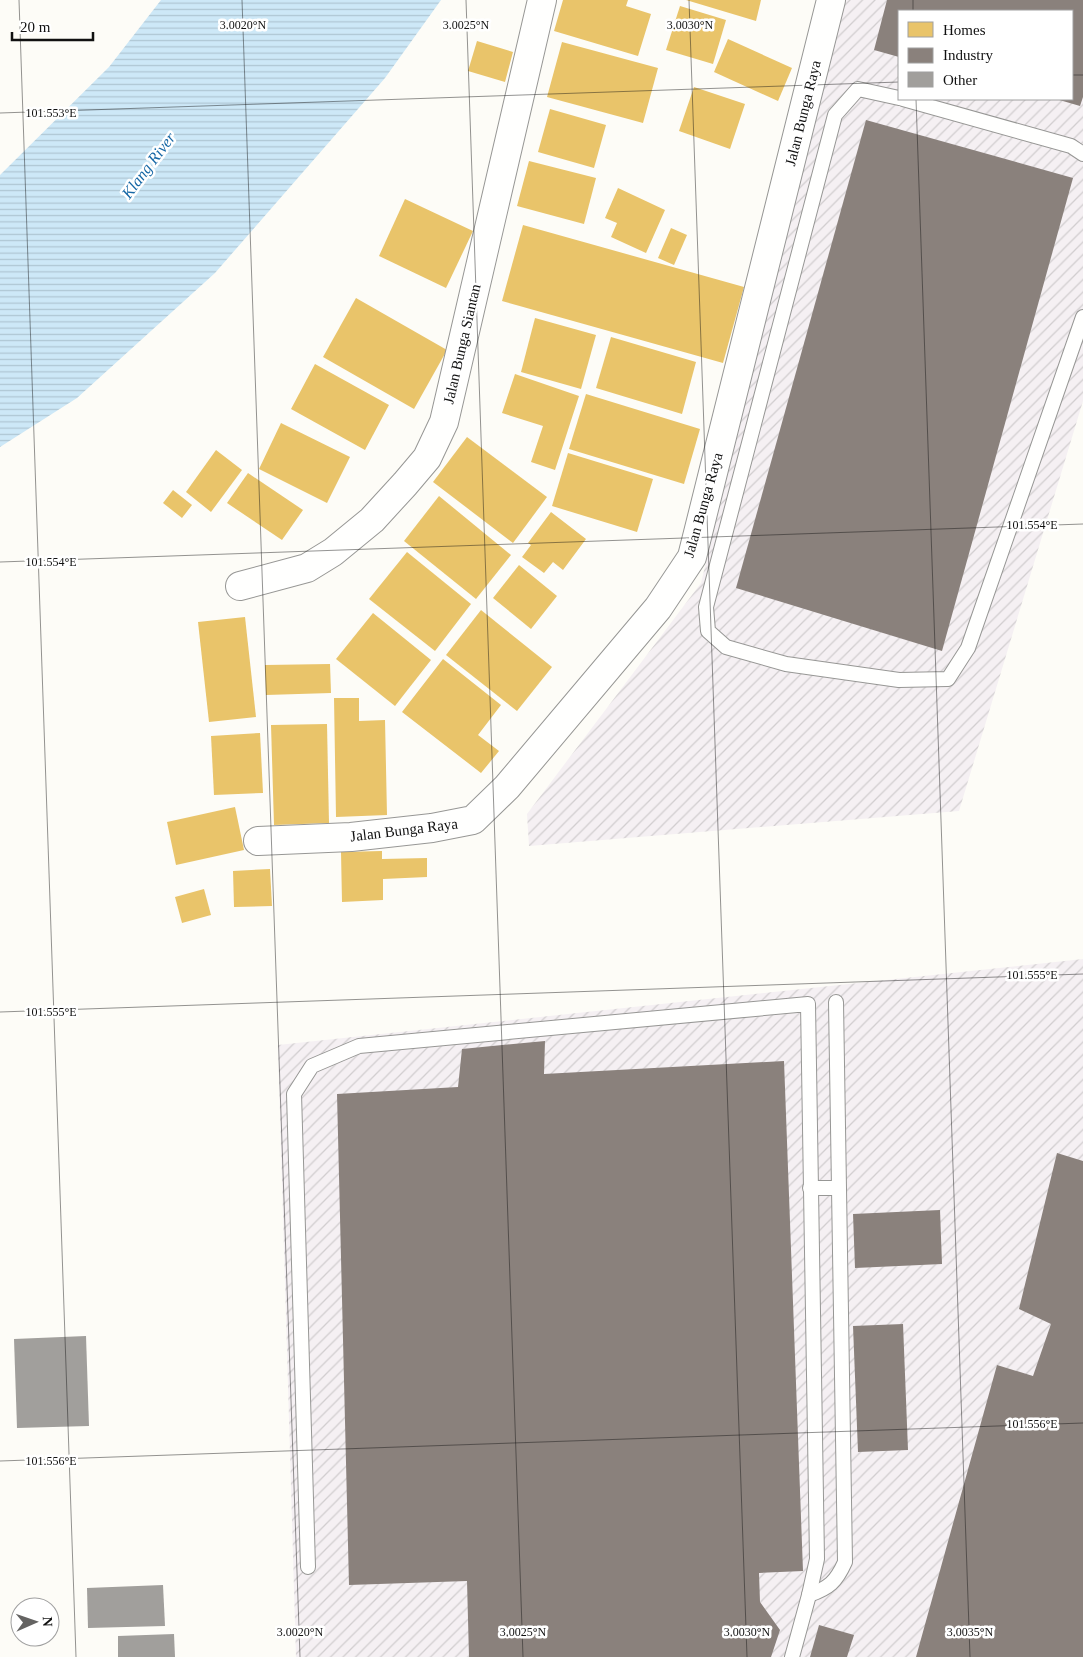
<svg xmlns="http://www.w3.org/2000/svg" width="1083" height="1657" font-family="'Times New Roman',serif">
<defs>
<pattern id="industrial-furrows" width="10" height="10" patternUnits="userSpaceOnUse" patternTransform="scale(1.25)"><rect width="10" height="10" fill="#f5f0f3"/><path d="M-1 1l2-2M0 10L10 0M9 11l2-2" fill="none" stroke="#d1cdcf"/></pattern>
<pattern id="water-rules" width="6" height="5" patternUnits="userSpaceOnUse" patternTransform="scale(1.25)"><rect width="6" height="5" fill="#cde8f7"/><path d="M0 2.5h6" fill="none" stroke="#afc6d3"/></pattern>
</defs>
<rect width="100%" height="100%" fill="#fdfcf7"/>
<!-- industrial -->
<g fill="url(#industrial-furrows)" fill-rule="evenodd">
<path d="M 844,0 L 1083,0 L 1083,401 L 959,811 L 529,846 L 527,814 L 701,583 ZM 899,11 L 1072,11 L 1072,99 L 899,99 Z"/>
<polygon points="1083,959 1083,1657 296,1657 278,1045"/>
</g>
<!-- water -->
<polygon fill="url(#water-rules)" points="161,0 441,0 385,78 215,273 77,398 0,447 0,175 109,67"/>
<!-- homes -->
<g fill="#e9c46a">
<polygon points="563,0 628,0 626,6 651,14 638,56 554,31"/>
<polygon points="686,0 761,0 756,21"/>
<polygon points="680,6 726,20 713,64 666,50"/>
<polygon points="728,39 792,68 778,101 714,72"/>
<polygon points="477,41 513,52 505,82 468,71"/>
<polygon points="562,42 658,68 643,123 547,97"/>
<polygon points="694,87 745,104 730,149 679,131"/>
<polygon points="550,109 606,125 594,168 538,152"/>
<polygon points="529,161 596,178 584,224 517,206"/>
<polygon points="618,188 665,210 646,253 611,237 617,223 605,218"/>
<polygon points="405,199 473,231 446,288 379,256"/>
<polygon points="523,225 744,287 723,363 502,301"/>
<polygon points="671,228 687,235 674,265 658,258"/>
<polygon points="356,298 447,350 414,409 323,357"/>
<polygon points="535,318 596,335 581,389 521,372"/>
<polygon points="611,337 696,362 682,414 596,388"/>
<polygon points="315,364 389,405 365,450 291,409"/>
<polygon points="515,374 579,396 555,470 531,462 543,426 502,413"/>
<polygon points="586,394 700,429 684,484 569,449"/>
<polygon points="281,423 350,457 327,503 259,469"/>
<polygon points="467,437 547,497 513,543 433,482"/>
<polygon points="216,450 242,470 211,512 186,492"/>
<polygon points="568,453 653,479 637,532 552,506"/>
<polygon points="248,473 303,510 282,540 227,503"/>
<polygon points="173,490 192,505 182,518 163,503"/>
<polygon points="439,496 511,555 476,599 404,541"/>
<polygon points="551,512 586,539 563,570 553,562 544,573 522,557 531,545 528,543"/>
<polygon points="407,552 471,604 435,651 369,599"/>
<polygon points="519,565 557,596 531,629 493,598"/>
<polygon points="481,610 552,667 517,711 446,655"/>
<polygon points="373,613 431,660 395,706 336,659"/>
<polygon points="245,617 256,717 209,722 198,622"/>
<polygon points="443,659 501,705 478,735 499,751 481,773 402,712"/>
<polygon points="330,664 331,693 266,695 265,665"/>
<polygon points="334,698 359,698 359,721 385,720 387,815 336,817"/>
<polygon points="327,724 329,823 274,825 271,725"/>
<polygon points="260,733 263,793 214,795 211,736"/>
<polygon points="235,807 244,850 176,865 167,822"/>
<polygon points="382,851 382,859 427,858 427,877 383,879 383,900 342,902 341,852"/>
<polygon points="270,869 272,906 234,907 233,871"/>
<polygon points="204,889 211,915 182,923 175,897"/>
</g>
<!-- industry -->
<g fill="#8a817c">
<polygon points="887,0 1083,0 1083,97 1080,106 1056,99 1072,99 1072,11 899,11 899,57 874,50"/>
<polygon points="866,120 1073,178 942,651 736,588"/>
<polygon points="545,1041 544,1074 784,1061 803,1571 759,1573 760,1602 780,1630 771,1657 469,1657 467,1581 349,1585 337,1094 458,1087 462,1049"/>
<polygon points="1057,1153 1083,1161 1083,1657 916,1657 997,1365 1033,1376 1051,1324 1019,1309"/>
<polygon points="940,1210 942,1264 855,1268 853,1214"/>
<polygon points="903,1324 908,1450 858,1452 853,1326"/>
<polygon points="819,1625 854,1635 847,1657 810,1657"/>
</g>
<!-- building -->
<g fill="#a19f9c">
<polygon points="86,1336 89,1426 17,1428 14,1339"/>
<polygon points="163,1585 165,1626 88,1628 87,1588"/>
<polygon points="174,1634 175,1657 118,1657 118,1636"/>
</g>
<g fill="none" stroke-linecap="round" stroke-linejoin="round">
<defs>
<g id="service">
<polyline points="899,98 858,89 835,115 706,607 708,631 726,647 786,664 899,680 948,679 968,648 1083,317"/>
<polyline points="903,99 1071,146 1083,154"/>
<polyline points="810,1188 838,1188"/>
<polyline points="308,1567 294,1094 312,1066 359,1046 808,1004 817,1559 809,1595 792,1657"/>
<path d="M 809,1595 C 829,1588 836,1582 845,1562 L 836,1002"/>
</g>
<g id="minor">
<polyline points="240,586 307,568 333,552 372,520 405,484 427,458 444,422 542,0"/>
<polyline points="258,841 351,837 432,828 473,820 507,787 658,608 692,557 831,0"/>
</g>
</defs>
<!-- service casing -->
<use href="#service" stroke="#979795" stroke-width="16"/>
<!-- minor casing -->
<use href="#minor" stroke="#979795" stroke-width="30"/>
<!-- service -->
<use href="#service" stroke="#fffffe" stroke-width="14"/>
<!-- minor -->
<use href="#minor" stroke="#fffffe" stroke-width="28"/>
</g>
<!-- ticks -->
<path fill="none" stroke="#111" stroke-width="1" stroke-opacity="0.45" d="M 19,0 L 76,1657M 242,0 L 300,1657M 466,0 L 523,1657M 689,0 L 747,1657M 913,0 L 913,11M 1072,75 L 1083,75M 916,99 L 970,1657M 0,113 L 899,82M 0,562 L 1083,524M 0,1012 L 1083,974M 0,1461 L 1083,1423"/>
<g text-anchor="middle" stroke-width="5" stroke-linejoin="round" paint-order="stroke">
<!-- street labels -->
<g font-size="15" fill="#111" stroke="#fff">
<text transform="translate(803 113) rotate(-76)" y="5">Jalan Bunga Raya</text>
<text transform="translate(462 344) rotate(-77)" y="5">Jalan Bunga Siantan</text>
<text transform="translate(703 505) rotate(-74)" y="5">Jalan Bunga Raya</text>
<text transform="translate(404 830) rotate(-7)" y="5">Jalan Bunga Raya</text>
</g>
<!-- water labels -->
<g font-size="16" font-style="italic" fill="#1768a6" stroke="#fff">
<text transform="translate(148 165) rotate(-53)" y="6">Klang River</text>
</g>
</g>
<g font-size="12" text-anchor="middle" fill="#111" stroke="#fff" stroke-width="5" stroke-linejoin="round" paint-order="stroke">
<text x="243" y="29">3.0020°N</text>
<text x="466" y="29">3.0025°N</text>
<text x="690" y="29">3.0030°N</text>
<text x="51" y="117">101.553°E</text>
<text x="1032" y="529">101.554°E</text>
<text x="51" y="566">101.554°E</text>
<text x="1032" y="979">101.555°E</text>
<text x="51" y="1016">101.555°E</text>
<text x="1032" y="1428">101.556°E</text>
<text x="51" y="1465">101.556°E</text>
<text x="300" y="1636">3.0020°N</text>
<text x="523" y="1636">3.0025°N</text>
<text x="747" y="1636">3.0030°N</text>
<text x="970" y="1636">3.0035°N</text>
</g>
<!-- legend -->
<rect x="898" y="10" width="175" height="90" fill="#ffffff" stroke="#a0a0a0"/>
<rect x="908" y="22" width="25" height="15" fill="#e9c46a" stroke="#a0a0a0"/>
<text x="943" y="35" font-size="15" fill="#111111">Homes</text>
<rect x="908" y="48" width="25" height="15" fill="#8a817c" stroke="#a0a0a0"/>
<text x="943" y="60" font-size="15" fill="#111111">Industry</text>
<rect x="908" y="72" width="25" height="15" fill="#a19f9c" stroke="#a0a0a0"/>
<text x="943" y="85" font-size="15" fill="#111111">Other</text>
<!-- north arrow -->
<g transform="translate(35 1622) rotate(88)"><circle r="24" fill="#ffffff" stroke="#a0a0a0"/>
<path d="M0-4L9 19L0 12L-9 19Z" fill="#646362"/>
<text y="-8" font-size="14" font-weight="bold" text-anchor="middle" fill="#111111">N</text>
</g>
<!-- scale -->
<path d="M12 32v8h81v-8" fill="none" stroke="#111111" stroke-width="2.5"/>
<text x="20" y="32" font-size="15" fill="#111111" stroke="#ffffff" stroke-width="4" paint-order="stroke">20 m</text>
</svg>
